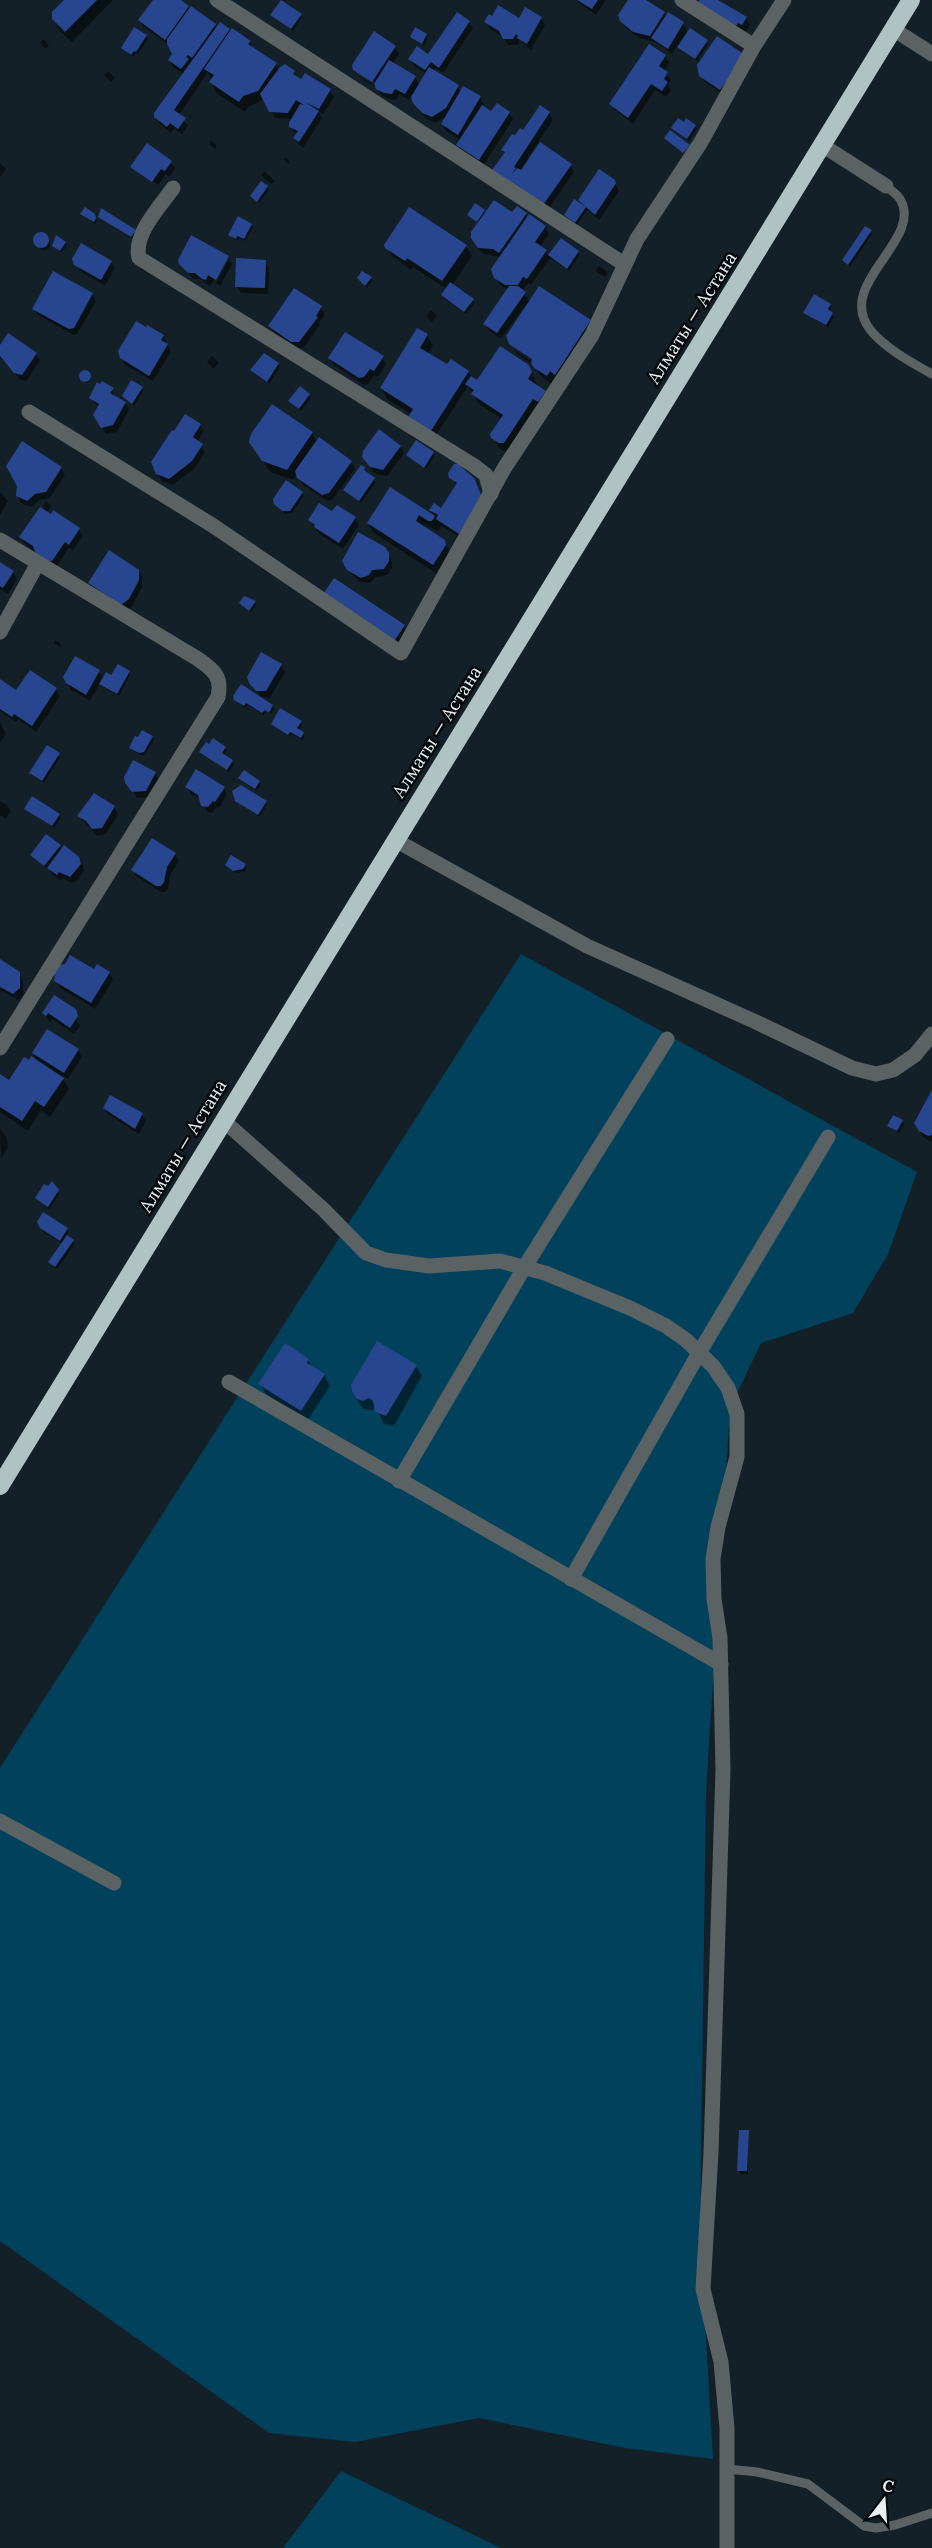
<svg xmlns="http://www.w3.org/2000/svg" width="932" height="2548" font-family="Lora,serif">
<rect width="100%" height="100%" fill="#142027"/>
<!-- green -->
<g fill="#02415c">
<polygon points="521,954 917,1172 888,1254 853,1313 761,1343 730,1408 706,1793 700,2234 713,2459 625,2448 479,2418 355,2442 269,2433 0,2241 0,1768"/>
<polygon points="341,2471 501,2548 283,2548"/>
</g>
<!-- shadow -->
<g fill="#0007">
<polygon points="66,0 113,0 72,42 59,30 53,19"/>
<polygon points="155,0 179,0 217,29 229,30 250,42 254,50 275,64 279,70 294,72 298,79 330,90 334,97 323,114 318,111 322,118 303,148 299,145 295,138 297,135 290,126 293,119 275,118 265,99 248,107 245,112 216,93 208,72 179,115 188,126 182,134 174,128 171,133 160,124 156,117 184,74 173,67 170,60 174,54 170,46 144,27 140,20"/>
<polygon points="575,0 606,0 596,15"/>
<polygon points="629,0 644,0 664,13 666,17 683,24 688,33 706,41 708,44 697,61 681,49 678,45 672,54 655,42 639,38 626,28 621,20"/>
<polygon points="701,0 715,0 746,18 750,25 746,31 742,29 740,31"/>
<polygon points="272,15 301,15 302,17 293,31"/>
<polygon points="541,18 545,25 531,50 520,40 517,45 508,45 503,37 490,29 486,22"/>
<polygon points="469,22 473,28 443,73 435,68 433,71 458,87 461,93 480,98 484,104 482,107 492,113 509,113 513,119 483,166 462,152 458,145 461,140 446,131 442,124 448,115 436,123 427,119 418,110 412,95 409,100 399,94 396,100 389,99 381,95 377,87 379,85 355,70 395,47 399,54 392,64 415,77 420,86 427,74 414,66 410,59 429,56"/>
<polygon points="135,29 148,39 138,54 136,53 133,57 122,48"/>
<polygon points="426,35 428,38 424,46 411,37"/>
<polygon points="44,39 49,46 45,49 40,42"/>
<polygon points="665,56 669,63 664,71 671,80 668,85 671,90 666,97 655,90 633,124 615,110 611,104"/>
<polygon points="744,56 724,95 705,82 700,75"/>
<polygon points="108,71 115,78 111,82 104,75"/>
<polygon points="358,75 377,87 376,88 359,77"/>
<polygon points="549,113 553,120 527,159 571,165 574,172 547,211 494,170 505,154 503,150 515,137"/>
<polygon points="695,126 697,129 689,141 673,128"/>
<polygon points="210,140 216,144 216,149 210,145"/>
<polygon points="286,157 290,162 288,164 284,159"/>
<polygon points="171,162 175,169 169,177 166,174 158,185 135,169 135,173 156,188 136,174 132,167"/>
<polygon points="0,163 6,169 0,177"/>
<polygon points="264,171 272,178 274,181 272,184 263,178 261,175"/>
<polygon points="614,181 619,191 599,220 587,210 577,225 568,218 566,215 584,208 580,200"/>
<polygon points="267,187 269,190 259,203 252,196"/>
<polygon points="484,211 486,214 526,214 528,218 545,227 549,234 540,247 549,256 561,240 580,255 569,271 550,258 531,285 528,283 522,291 530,302 590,321 596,332 553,386 539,374 535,366 517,354 513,349 538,365 525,309 523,308 501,339 489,331 485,324 508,290 500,285 496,278 501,257 483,254 476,245 479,224 469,215"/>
<polygon points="82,214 94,215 97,221 95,224"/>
<polygon points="100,217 134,231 136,234 133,239"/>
<polygon points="251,225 253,228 245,241 239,238 237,241 230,235"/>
<polygon points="871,231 872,234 850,267 843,260"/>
<polygon points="44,234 50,243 50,247 47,250 41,250 35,239 37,235"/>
<polygon points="65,243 67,246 61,253 54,246"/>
<polygon points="386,245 466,246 472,256 452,285 475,303 466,314 444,298 442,295 447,289 413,267 411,270 392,256"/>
<polygon points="228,257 210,286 200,279 193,279 183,267"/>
<polygon points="229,259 232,264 220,286 216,283"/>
<polygon points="265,261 269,268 268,294 241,293 237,286"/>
<polygon points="111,262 115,268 105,286 80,271 76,264"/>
<polygon points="599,266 606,271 608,274 605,277 598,273 596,270"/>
<polygon points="371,278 372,281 367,288 361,281"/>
<polygon points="92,294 96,301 77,334 74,335 38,315 34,308"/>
<polygon points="830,305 831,308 829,312 834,317 828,327 804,313"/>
<polygon points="321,308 325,314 319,323 320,325 303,348 296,348 274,333 270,326"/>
<polygon points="431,310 437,316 432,322 426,316"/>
<polygon points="9,335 36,355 40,361 26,381 20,380 10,366 0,358 0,348"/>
<polygon points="427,335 433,346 428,354 448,367 468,372 477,382 528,366 537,384 536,386 545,392 551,402 506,453 499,448 493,437 502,419 479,404 468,386 433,440 411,414 387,399 381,388"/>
<polygon points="163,336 171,352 153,381 125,365 121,357"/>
<polygon points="212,356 219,362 214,369 207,362"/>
<polygon points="382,357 386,364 378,377 374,375 368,384 364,385 334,365 330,358"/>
<polygon points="278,364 280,367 269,384 251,370"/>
<circle cx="86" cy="378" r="5"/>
<polygon points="142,388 143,391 134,406 123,396"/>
<polygon points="300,388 311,398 301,411 290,401"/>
<polygon points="112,389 115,398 125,403 129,410 117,432 106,434 94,415 99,407 90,398"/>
<polygon points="200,425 204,431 197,442 205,452 195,468 173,485 162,481 157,474"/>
<polygon points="312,433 317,443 351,462 355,469 332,500 327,501 303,485 297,474 293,480 270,472 257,452"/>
<polygon points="400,447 404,453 387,476 375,474 363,457"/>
<polygon points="433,453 435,456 426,469 407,455"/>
<polygon points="455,465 463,539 441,526 438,531 425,525 423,528 443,541 450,552 439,575 374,533 368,523 390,489 436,519 431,510 442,510 457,486 451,477"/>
<polygon points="361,467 376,482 361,503 345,490"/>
<polygon points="61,468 65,475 50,498 39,500 32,507 21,503 17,496"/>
<polygon points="0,492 8,501 0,515"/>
<polygon points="302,493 304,496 292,513 285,514 275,504"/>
<polygon points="46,501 51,506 46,513 43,506"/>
<polygon points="54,512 79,529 83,536 73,550 69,548 56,567 25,544 21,537"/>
<polygon points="333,513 355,518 359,525 343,549 319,534 310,520"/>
<polygon points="388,554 392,562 392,568 387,575 376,577 370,583 359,582 348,570"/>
<polygon points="0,564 13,572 17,579 8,594 0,589"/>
<polygon points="138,571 142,578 142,587 132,606 126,611 93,590 89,583"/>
<polygon points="335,581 404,626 408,633 398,648"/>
<polygon points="255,602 256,605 251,612 240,603"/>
<polygon points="55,640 60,643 61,647 54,644"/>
<polygon points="75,658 99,672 104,679 129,672 130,675 119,696 103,687 100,683 90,701 71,690 67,682"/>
<polygon points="281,665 285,672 270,698 261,697 253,683"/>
<polygon points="30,672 56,689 60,696 36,732 18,719 16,722 0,711 0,681 16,692"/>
<polygon points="234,697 272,706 274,709 271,714 266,712 264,715 248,705 245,708 238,703"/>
<polygon points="0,722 6,734 0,743"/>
<polygon points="301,722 302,725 299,731 305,736 302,740 292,734 290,737 273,724"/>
<polygon points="152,737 154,740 145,755 141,755 132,750 130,748"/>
<polygon points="225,748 227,751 223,756 234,764 229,772 201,752"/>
<polygon points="58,754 60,757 44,783 32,776 31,773"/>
<polygon points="155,774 159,780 149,797 137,798 126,777"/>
<polygon points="240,778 259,782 261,785 257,791"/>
<polygon points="187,787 224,788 227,795 219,808 217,807 212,813 207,812 201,800 191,794"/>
<polygon points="236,800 266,802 267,805 260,817"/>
<polygon points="0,801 7,805 11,811 6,819 0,815"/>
<polygon points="114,807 118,814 106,834 97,836 79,816"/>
<polygon points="26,809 59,815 61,818 54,828"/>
<polygon points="59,846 62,850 78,858 83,865 84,871 77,881 71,883 63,878 61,881 53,875 48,866 46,868 32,855"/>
<polygon points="175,854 179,861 170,875 168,889 165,892 161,892 137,877 133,870"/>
<polygon points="227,865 245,865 247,868 244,872 236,873"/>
<polygon points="0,961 19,973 23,981 23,995 18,1000 0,990"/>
<polygon points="109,973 113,980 95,1009 60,988 56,981"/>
<polygon points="55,997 75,1013 78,1024 81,1024 74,1034 52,1019 50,1022 43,1013"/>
<polygon points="78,1050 82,1057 68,1079 60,1074 69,1089 50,1117 41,1110 28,1131 0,1112 0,1076 10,1082 39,1064 33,1054"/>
<polygon points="932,1094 932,1142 924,1138 915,1123"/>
<polygon points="110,1097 142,1115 146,1121 139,1134 108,1114 104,1108"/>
<polygon points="902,1122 904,1124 899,1133 889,1126"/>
<polygon points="0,1129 7,1138 8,1147 1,1159"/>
<polygon points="57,1191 59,1194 50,1209 37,1198"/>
<polygon points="39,1222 67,1230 68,1232 66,1236 75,1244 57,1269 50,1262 63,1244 43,1231"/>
<polygon points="308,1360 313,1369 324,1375 330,1386 307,1421 266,1394 260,1384"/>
<polygon points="416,1366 422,1376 395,1424 392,1426 383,1423 376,1407 372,1410 364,1409 361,1406 355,1395"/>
<polygon points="748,2132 748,2174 740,2174 739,2171"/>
</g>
<!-- building -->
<g fill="#28468f">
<polygon points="64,0 97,0 65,32 52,19 52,12"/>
<polygon points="153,0 181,0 189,6 165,40 138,20"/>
<polygon points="281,0 302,14 291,29 270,15"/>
<polygon points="577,0 598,0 592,9"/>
<polygon points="628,0 646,0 665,12 650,36 633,32 620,21 618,15"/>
<polygon points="700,0 718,0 747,17 742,25 738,23 736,26 698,2"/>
<polygon points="498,5 519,18 525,7 542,17 527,44 517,38 518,36 516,34 513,39 503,39 499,31 484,22 489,14 492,16"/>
<polygon points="191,6 216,24 192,58 188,55 186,57 189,59 181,69 168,60 172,54 167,44 167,39"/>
<polygon points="457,12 470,21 439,68 431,62 425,70 408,59 417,46 428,54"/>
<polygon points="668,12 684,22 668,49 651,38"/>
<polygon points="220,22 230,29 174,110 186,118 178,129 170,123 167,127 154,117 154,113"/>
<polygon points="134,27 147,35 136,52 134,51 131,55 121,48"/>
<polygon points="415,27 427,34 422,44 410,37"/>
<polygon points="232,28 251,41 248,44 277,63 258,91 243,96 239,102 209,82 214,75 204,69"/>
<polygon points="690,28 708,40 695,59 677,47"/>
<polygon points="374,31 396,46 372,82 353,70 352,65"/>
<polygon points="717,36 745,55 720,90 699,76 697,65"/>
<polygon points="649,44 666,55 659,66 668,72 664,79 668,82 662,91 651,84 628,118 609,104"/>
<polygon points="389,60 416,76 405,94 395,89 392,94 384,93 376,89 374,84"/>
<polygon points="285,64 295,71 293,74 301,79 305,73 331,89 319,109 305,102 319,111 299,142 293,138 298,131 289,127 289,123 300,104 304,105 296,100 288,113 269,112 260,94 280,67"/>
<polygon points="429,67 459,85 446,108 432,117 422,113 413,103 411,97"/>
<polygon points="463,86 481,96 458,135 441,124"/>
<polygon points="497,103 510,112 479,160 456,145 482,105 491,111"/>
<polygon points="540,105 550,112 514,167 516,168 511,175 517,168 521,170 540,142 572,164 543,205 492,170 505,152 501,150 512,134 515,135 520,128 523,130"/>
<polygon points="678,118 684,122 686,118 696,125 687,139 671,128"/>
<polygon points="670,130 690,145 683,153 664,138"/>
<polygon points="147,143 172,161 165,171 161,169 152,182 130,167"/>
<polygon points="599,169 615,180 616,183 595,215 578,200"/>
<polygon points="261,181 268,186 257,202 250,196"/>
<polygon points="574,199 586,207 575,223 564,215"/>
<polygon points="494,200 512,212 517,206 527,213 499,253 493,249 478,248 471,238 471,232"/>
<polygon points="475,203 485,210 477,222 467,215"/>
<polygon points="85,207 95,214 96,218 94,222 80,214"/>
<polygon points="409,207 467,245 442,281 407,258 405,261 385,248 384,245"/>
<polygon points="101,208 136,230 131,237 98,217"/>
<polygon points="529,214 546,226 535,242 547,250 527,279 523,277 518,285 505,285 494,278 491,269"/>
<polygon points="238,216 252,224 244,239 237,236 236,239 228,235"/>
<polygon points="865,226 872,230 848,265 842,260"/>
<circle cx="41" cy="240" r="8"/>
<polygon points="56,235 66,242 60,251 52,246"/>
<polygon points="191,235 229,256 216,280 208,275 206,280 202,279 195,273 188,273 179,264 178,260"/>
<polygon points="561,238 579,251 567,269 548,255"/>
<polygon points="81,243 112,261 101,280 74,265 72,259"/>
<polygon points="236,258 266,260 265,288 235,287"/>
<polygon points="53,271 93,293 74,328 69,329 32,309"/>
<polygon points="362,271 372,277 365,286 357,278"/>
<polygon points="450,282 474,299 464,312 441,295"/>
<polygon points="509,286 518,286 526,292 497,333 483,324"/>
<polygon points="539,286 591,320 555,375 550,371 547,376 534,368 531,363 532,359 509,344 506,336"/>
<polygon points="294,288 322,306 316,316 318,317 299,342 291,342 268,326"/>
<polygon points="814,294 831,304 828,309 833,313 826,325 803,313"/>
<polygon points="136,321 146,327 147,325 164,335 161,340 168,344 149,376 120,358 118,351"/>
<polygon points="417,328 428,334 420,348 447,364 451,359 469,371 429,434 406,420 413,409 380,388"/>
<polygon points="345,332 384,356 374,371 370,369 364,377 359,378 328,358"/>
<polygon points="8,333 37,353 22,375 14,373 0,356 0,345"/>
<polygon points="500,346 529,365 532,372 528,379 546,391 538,402 533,399 504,443 499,443 491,438 490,434 503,415 471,394 474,390 465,384 471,376 477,380"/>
<polygon points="264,353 279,363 267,382 250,370"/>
<circle cx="85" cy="376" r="6"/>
<polygon points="131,380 143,387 132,404 122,396"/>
<polygon points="102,381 114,388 110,393 126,402 113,425 101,428 93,415 99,404 89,398 97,382 100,384"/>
<polygon points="300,386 310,394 299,409 288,401"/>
<polygon points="272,404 313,432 287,470 262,461 249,442 251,434"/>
<polygon points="185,414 201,424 193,437 203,444 192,461 169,479 156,474 151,462 172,430 174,431"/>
<polygon points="379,429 401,446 383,470 370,467 362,457 363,451"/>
<polygon points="319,437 352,461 329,493 322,495 297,478 295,471"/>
<polygon points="416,440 434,452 424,468 406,455"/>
<polygon points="22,441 62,467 46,492 35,494 27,501 16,496 17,486 6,466"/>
<polygon points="454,464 458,464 474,478 482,497 459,534 436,519 438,515 429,510 434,503 441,508 457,483 449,478 448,473"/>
<polygon points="361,465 365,467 364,470 375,478 359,501 343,490"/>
<polygon points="286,480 303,492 290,511 282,511 274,504 273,499"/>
<polygon points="390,487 435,516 432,521 428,521 419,515 416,521 445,540 446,545 433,565 367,523"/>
<polygon points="319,503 332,511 337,505 356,517 339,543 314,527 315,525 308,520"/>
<polygon points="40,507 51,514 53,510 80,528 69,545 65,542 52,561 38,560 33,546 19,537"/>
<polygon points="358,532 385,547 389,553 389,561 384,569 372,570 369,575 361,578 347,570 342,561"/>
<polygon points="109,550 139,570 139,580 129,599 121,605 88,583"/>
<polygon points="0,562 14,571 3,588 0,586"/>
<polygon points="334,578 405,625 393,643 322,596"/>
<polygon points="244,596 256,601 249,611 239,603"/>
<polygon points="261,652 282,664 266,691 256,691 249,683 247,677"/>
<polygon points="75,656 100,670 86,695 66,683 63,677"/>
<polygon points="118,664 130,671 117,694 99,684 106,672 111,675"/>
<polygon points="30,670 57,688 32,726 14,714 12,717 0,709 0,679 16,690"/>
<polygon points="241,684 273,705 269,713 265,710 262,713 246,703 244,706 234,700 233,696"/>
<polygon points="280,708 302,721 297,728 304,732 301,738 290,732 288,735 271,724"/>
<polygon points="142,730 153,736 144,752 139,753 129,748 135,736 138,737"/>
<polygon points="213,738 226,747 222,753 233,760 227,770 199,752 206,742 209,744"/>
<polygon points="47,745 60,753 42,781 29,773"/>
<polygon points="133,760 156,772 146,791 132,792 125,783 124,777"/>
<polygon points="196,769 225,787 215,802 213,801 208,807 201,806 198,795 185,787"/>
<polygon points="244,770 260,781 255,789 238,778"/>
<polygon points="241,785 267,801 258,815 235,801 232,791"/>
<polygon points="94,793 115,806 102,828 92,829 86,821 77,816"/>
<polygon points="32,796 60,814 52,826 24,809"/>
<polygon points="46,834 61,845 44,866 30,855"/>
<polygon points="152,838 176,853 167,867 164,882 161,886 156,886 131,870"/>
<polygon points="64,845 79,857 81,864 70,877 59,872 57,875 47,868"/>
<polygon points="231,855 246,864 243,869 233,871 225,865"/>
<polygon points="70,955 94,969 97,964 110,972 91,1003 54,981 55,972 60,965 65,964"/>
<polygon points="0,959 20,972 20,988 13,994 0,987"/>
<polygon points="54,995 76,1009 78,1016 70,1028 48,1013 46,1016 42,1013"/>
<polygon points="47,1029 79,1049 64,1073 32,1053"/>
<polygon points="31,1056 64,1078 44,1107 35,1101 22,1121 0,1107 0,1074 9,1080 24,1057 29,1060"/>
<polygon points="932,1090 932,1135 928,1136 919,1131 914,1123"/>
<polygon points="110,1095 143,1113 135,1129 103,1108"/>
<polygon points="893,1115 903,1120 897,1131 887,1126"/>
<polygon points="52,1181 59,1190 48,1207 35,1198 44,1184 48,1186"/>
<polygon points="43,1212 68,1228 60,1241 40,1228 37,1222"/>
<polygon points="67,1235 74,1240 55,1267 48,1262"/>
<polygon points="377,1341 417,1365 386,1416 375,1412 373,1401 369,1398 363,1401 357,1399 352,1391 351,1385"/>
<polygon points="285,1343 309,1359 307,1363 325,1374 301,1411 258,1384"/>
<polygon points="739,2130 749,2130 747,2171 737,2171"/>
</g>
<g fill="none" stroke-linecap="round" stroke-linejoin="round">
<!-- lane -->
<g stroke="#5b6263" stroke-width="9">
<path d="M 886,186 C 890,190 897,194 900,199 C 925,241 831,285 872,332 C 888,350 911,362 932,374"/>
<polyline points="727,2469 757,2472 808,2484 864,2526 876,2528 895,2525 932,2513"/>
</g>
<!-- street -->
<g stroke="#5b6263" stroke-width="15">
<polyline points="217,0 624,264"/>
<polyline points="682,0 754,46"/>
<polyline points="893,29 932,54"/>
<polyline points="822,145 886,186"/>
<path d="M 173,188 C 160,207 133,234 139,258 L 473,465 L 486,475 L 491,494"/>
<polyline points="29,412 212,525 401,653 505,467 592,335 637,239 701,142 754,46 784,0"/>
<path d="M 0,540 L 198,659 C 215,671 222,677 218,697 L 0,1048"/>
<polyline points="0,632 38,563"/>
<polyline points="395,840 587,946 756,1022 852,1068 876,1074 893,1070 915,1055 932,1034"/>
<polyline points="224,1121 323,1209 366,1253 386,1260 429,1266 500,1261 545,1273 630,1308 666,1326 686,1340 713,1366 728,1388 737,1414 737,1457 718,1527 713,1559 714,1599 720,1638 723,1770 711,2153 703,2289 721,2362 727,2428 727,2548"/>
<polyline points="229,1382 721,1664"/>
<polyline points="399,1481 524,1268 667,1039"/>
<polyline points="571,1579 699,1353 828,1137"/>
<polyline points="0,1821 114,1883"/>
</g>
<!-- highway -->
<polyline stroke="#b0c3c4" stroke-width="18" points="0,1486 911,0"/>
</g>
<g text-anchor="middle" stroke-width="5" stroke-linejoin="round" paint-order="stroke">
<!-- street labels -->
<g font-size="18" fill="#e8f0f4" stroke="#05090c">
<text transform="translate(692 318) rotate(-58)" y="6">Алматы — Астана</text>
<text transform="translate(437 732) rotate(-58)" y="6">Алматы — Астана</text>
<text transform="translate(183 1146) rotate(-59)" y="6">Алматы — Астана</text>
</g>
</g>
<!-- north arrow -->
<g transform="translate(884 2500) rotate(17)" stroke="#05090c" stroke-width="4.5" paint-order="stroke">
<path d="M0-4.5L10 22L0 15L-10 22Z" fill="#e8f0f4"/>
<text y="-9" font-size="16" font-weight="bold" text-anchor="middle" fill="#e8f0f4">С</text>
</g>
</svg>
